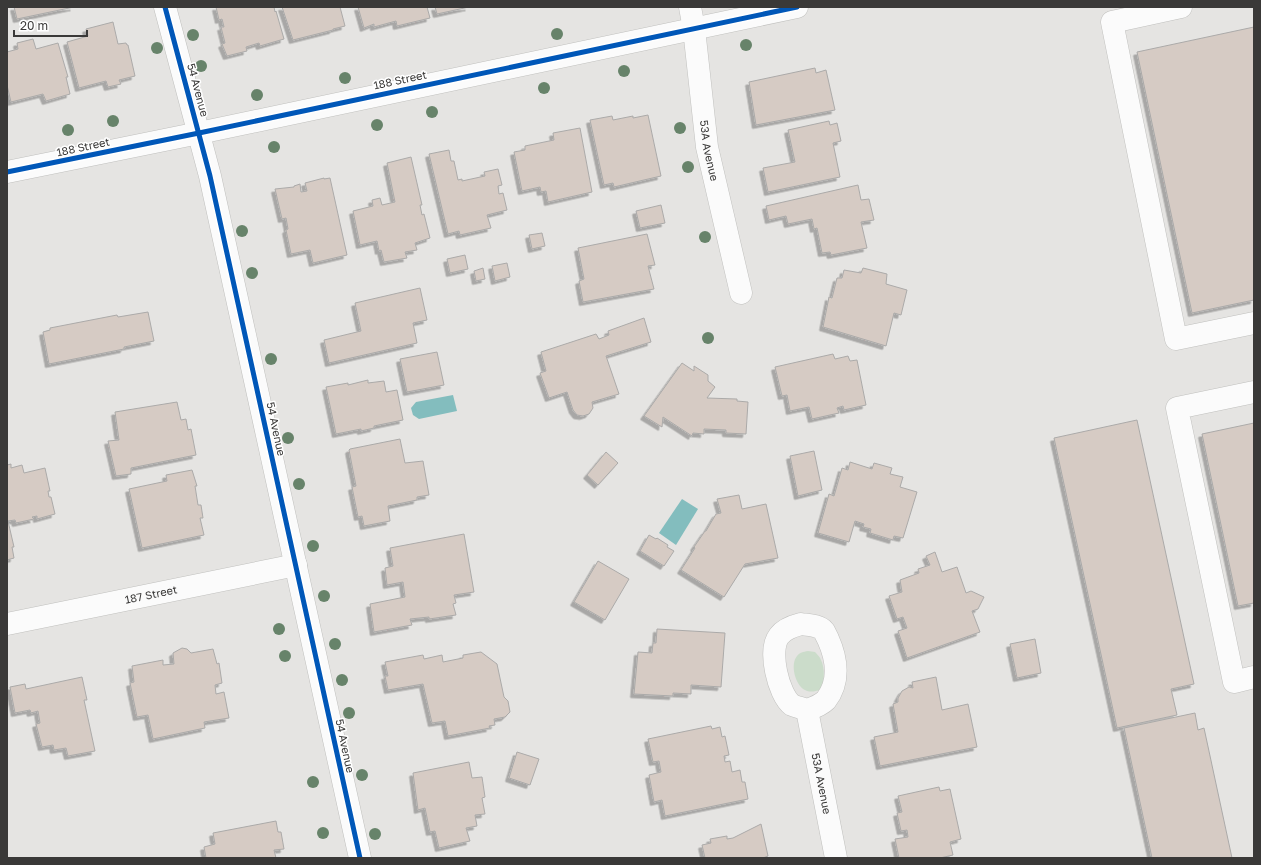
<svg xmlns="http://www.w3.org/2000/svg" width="1261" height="865" font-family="'Golos Text',sans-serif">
<defs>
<filter id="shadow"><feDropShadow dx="-3.5" dy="3.5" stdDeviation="0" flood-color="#0004"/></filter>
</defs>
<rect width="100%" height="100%" fill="#e5e4e2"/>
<!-- green -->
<path fill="#cbdcca" d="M 808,651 L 815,652 C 817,654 820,657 821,660 C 825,668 825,682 820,690 C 816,691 810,693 805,690 C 795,685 790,664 797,656 C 800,652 803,652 808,651 Z"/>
<!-- water -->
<g fill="#83bdbe">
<polygon points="453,395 457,411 419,419 413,415 411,408 416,402"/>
<polygon points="682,499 698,509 676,545 659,533"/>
</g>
<!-- building -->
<g fill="#d6cbc4" stroke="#abaaa9" filter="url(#shadow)">
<polygon points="14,7 74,7 17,19"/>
<polygon points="216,7 274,7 275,12 276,11 284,39 260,46 259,43 246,47 247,51 227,56 222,44 225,43 221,27 224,27 222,19 219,20"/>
<polygon points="282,7 340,7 345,26 333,29 333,30 293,40"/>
<polygon points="358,7 427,7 430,18 397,26 396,21 374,27 374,24 364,28"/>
<polygon points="435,7 469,7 437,14"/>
<polygon points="113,22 118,44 126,43 127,45 128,45 135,76 119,80 121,84 108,87 106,81 79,88 67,42 88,36 86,29"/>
<polygon points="1254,27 1254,300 1192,313 1137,52"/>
<polygon points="33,39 36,49 58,43 68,77 66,77 70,94 46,101 43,94 11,102 7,85 7,52 18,49 17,43"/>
<polygon points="815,68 816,73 826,70 835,110 756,125 749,82"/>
<polygon points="648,115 661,176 614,187 613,183 604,185 590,120 612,116 613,120 633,116 633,118"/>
<polygon points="829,121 830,125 837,123 841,141 833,143 840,177 768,192 763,168 795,162 788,130"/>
<polygon points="580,128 592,192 548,202 546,191 541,192 540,187 522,191 514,152 525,150 525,146 554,140 553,133"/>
<polygon points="449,150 451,161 454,161 458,180 462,179 462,181 485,176 484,172 498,169 502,185 498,186 499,194 503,193 507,210 487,215 491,228 460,235 459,231 448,234 429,154"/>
<polygon points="411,157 422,205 420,205 422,215 424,214 430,238 415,243 417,250 405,252 407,258 384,262 381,250 379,251 377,241 360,245 353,211 373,206 372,200 380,198 382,205 395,202 387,163"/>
<polygon points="324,178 324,179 330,178 347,255 313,263 310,250 291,254 286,230 288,229 286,218 282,219 275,189 294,187 294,186 300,184 301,192 307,191 305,183"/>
<polygon points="858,185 861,200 869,199 874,220 861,222 867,248 831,255 830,252 822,253 817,228 814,229 812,219 788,224 786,216 769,220 766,206"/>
<polygon points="661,205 665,223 640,228 636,211"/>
<polygon points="542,233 545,246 532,249 529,235"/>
<polygon points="647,234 655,265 648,266 654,289 583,302 579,281 584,279 578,248"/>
<polygon points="465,255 468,269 450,273 447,259"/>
<polygon points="507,263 510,277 495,281 492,266"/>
<polygon points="483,268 485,279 476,281 474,271"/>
<polygon points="863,268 887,274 886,284 907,290 901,315 894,313 886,346 823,327 829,297 832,298 837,278 842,278 844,270 861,273"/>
<polygon points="420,288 427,320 413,323 417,343 329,363 324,340 361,331 355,303"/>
<polygon points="148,312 154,341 124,347 124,349 49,364 43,332 50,330 50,328 117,315 118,317"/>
<polygon points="644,318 651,342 606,356 619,394 592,402 593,408 589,414 583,416 577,415 573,410 567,392 549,398 540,373 546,371 541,352 596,334 599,339 609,335 608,331"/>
<polygon points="437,352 444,385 407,392 400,359"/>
<polygon points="833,354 835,359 848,356 850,361 857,360 866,405 844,410 843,406 837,408 839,413 812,419 809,407 790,411 787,395 782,396 775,367"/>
<polygon points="682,363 694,371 694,366 708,375 708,381 715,387 707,398 737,399 737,401 748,402 746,434 726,433 726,430 704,429 704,434 693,433 692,436 663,417 662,427 644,416"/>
<polygon points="368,380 368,383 384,381 386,392 397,390 403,420 374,426 374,428 361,431 361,429 336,434 326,387 348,383 348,385"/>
<polygon points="177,402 181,420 186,419 188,430 191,429 196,455 131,468 131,474 116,476 108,441 119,440 115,412"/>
<polygon points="1137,420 1194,684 1171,689 1177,715 1117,728 1054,438"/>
<polygon points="1254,423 1254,603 1238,606 1202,434"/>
<polygon points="400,439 405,463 423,461 429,495 417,497 417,500 388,506 390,521 364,526 362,516 358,517 352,487 356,486 349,450 350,449"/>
<polygon points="814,451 822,490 798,496 790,456"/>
<polygon points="606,452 618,463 598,485 587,475"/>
<polygon points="850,462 872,469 874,463 892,468 890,474 903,477 900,487 917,492 903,538 894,536 893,540 870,533 871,529 863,527 864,524 855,521 849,542 818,533 829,494 834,496 842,468 848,470"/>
<polygon points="11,464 11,468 22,465 24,473 45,468 50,491 48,491 49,497 51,497 55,514 37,519 37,516 32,517 34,519 16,523 15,520 8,521 14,547 12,547 14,558 7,560 7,465"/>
<polygon points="192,470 197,486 195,486 198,505 201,505 203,518 200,518 204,535 142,548 129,489 167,481 166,475"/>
<polygon points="739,495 742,509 766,504 778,558 745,564 724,597 681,570 695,548 694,547 705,531 706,531 716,514 721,513 717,499"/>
<polygon points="464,534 474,592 454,595 456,603 453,604 456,615 429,619 429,617 410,619 412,625 374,632 370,604 405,597 403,582 387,585 385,568 393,566 390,548"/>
<polygon points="649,535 656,539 657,538 668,545 667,547 674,551 664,566 640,551"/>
<polygon points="935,552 942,572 957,567 966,593 971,591 984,597 978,609 972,611 980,632 907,658 898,631 907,628 903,617 897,619 889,596 902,592 900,580 919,573 918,569 930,565 926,556"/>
<polygon points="598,561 629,579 605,620 574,602"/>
<polygon points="657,629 725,633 721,687 691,685 691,694 673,693 673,696 634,694 638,652 652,653 653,643 656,643"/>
<polygon points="1035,639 1041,673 1017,678 1010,644"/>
<polygon points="182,648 187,649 191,653 213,649 217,664 219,663 222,683 215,685 216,694 224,692 229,718 204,722 205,728 153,739 148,715 137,717 130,683 134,682 132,666 163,660 163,665 174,664 173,653"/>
<polygon points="481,652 497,664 504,697 508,701 510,712 505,717 494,719 495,725 489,726 490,728 448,736 445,721 432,723 423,684 388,690 385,676 388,676 385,662 423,655 424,659 442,655 443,662 463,658 463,655"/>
<polygon points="82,677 87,700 84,700 95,751 68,756 66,748 54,750 53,745 42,747 36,724 40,723 38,711 31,713 30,710 15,713 10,687 25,684 26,689"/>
<polygon points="936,677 942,710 968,704 977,747 880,766 874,737 898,732 893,704 898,702 898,698 902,691 909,687 913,688 912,682"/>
<polygon points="1195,713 1198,730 1204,728 1232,858 1152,858 1124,728"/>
<polygon points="711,726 712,729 720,727 722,737 725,736 729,755 724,756 725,762 730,761 732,772 740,770 742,782 745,782 748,799 665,816 662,800 654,802 649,775 661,772 659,761 653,762 648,739"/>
<polygon points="517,752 539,759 530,785 509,778"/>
<polygon points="469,762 472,778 482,777 485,797 482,798 485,814 475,815 477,826 466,828 470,841 439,848 435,831 430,832 425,808 418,810 413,773"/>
<polygon points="939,787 940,791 950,789 961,839 950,842 953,855 940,858 899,858 895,839 908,837 907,830 901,831 897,813 902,812 898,796"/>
<polygon points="276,821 278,832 281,832 284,849 274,850 276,858 206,858 204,847 215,844 213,833"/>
<polygon points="761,824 768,856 763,858 705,858 702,845 711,843 710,839 727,836 727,839 733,838"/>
</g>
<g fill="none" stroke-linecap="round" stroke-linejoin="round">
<defs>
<g id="minor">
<polyline points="165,7 210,176 360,858"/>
<path id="s1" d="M 690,7 L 694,29 L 707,147 L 741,293"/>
<polyline points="1181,7 1112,22 1176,339 1254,323"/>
<polyline points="7,172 199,133 797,7"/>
<polyline points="1254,392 1177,408 1234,682 1254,677"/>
<path id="s2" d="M 7,624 L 296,565"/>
<path d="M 801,624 C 807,625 819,625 824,631 C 825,633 827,637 828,639 C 837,659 840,682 826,700 C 821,705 813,708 807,710 C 803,708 796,707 792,705 C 778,694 768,650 779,636 C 784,629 793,626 801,624 Z"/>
<path id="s3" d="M 807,710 L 836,858"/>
</g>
</defs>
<!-- minor casing -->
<use href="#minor" stroke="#c0c0be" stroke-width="23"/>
<!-- minor -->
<use href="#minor" stroke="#fbfbfb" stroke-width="22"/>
<defs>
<g id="cycleway">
<polyline points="165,7 210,176 360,858"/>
<polyline points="7,172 199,133 797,7"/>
</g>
</defs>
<!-- cycleway casing -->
<use href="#cycleway" stroke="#fff" stroke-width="8"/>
<!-- cycleway -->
<use href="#cycleway" stroke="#0057b8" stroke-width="5"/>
</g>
<!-- trees -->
<g fill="#67836a">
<circle cx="557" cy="34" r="6"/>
<circle cx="193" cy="35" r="6"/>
<circle cx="746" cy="45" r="6"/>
<circle cx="157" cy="48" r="6"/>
<circle cx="201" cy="66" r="6"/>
<circle cx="624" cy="71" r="6"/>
<circle cx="345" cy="78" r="6"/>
<circle cx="544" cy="88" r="6"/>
<circle cx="257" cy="95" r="6"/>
<circle cx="432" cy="112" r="6"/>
<circle cx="113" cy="121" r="6"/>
<circle cx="377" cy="125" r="6"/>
<circle cx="680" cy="128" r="6"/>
<circle cx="68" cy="130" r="6"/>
<circle cx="274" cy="147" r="6"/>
<circle cx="688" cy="167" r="6"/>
<circle cx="242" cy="231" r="6"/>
<circle cx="705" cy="237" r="6"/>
<circle cx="252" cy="273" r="6"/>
<circle cx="708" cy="338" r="6"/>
<circle cx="271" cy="359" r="6"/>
<circle cx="288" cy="438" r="6"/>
<circle cx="299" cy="484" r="6"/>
<circle cx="313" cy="546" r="6"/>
<circle cx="324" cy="596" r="6"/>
<circle cx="279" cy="629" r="6"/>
<circle cx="335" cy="644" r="6"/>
<circle cx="285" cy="656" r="6"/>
<circle cx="342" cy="680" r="6"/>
<circle cx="349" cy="713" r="6"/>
<circle cx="362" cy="775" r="6"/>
<circle cx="313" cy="782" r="6"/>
<circle cx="323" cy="833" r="6"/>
<circle cx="375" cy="834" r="6"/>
</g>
<g text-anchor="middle" stroke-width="3" stroke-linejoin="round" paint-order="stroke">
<!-- street labels -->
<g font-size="11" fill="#3a3938" stroke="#fff">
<text transform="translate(400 80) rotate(-12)" y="4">188 Street</text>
<text transform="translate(198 90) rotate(75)" y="4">54 Avenue</text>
<text transform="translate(83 147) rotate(-12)" y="4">188 Street</text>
<text dy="4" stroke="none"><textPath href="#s1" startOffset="145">53A Avenue</textPath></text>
<text transform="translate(276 429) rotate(78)" y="4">54 Avenue</text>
<text dy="4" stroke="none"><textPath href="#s2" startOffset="147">187 Street</textPath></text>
<text transform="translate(345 746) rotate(78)" y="4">54 Avenue</text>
<text dy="4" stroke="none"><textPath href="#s3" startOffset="75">53A Avenue</textPath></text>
</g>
</g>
<!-- border -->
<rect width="1261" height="865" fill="none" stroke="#3a3938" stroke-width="16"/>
<!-- scale -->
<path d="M14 30v6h73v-6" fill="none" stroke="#3a3938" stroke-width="2"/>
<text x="20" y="30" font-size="12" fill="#3a3938" stroke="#ffffff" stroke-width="3" paint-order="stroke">20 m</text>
</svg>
